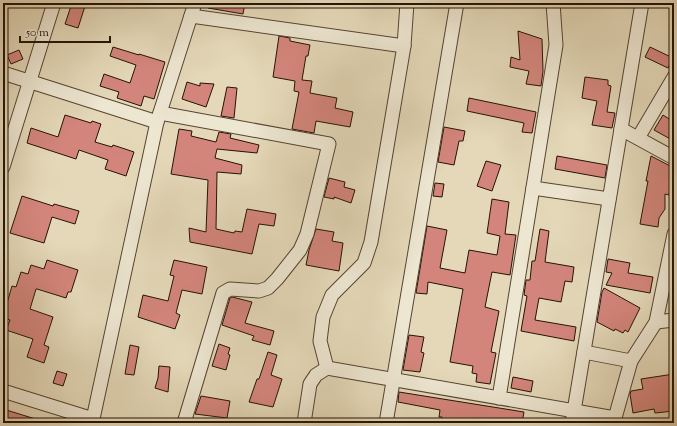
<svg xmlns="http://www.w3.org/2000/svg" width="677" height="426" font-family="'Sorts Mill Goudy',serif">
<rect width="100%" height="100%" fill="#e4d8b8"/>
<filter id="stains"><feTurbulence type="fractalNoise" baseFrequency=".005" numOctaves="4"/><feColorMatrix values="0 0 0 0 .2 0 0 0 0 .09 0 0 0 0 .02 0 0 0 .5 -.17"/></filter>
<radialGradient id="worn" r=".72"><stop offset=".6" stop-color="#630" stop-opacity="0"/><stop offset="1" stop-color="#630" stop-opacity=".3"/></radialGradient>
<!-- building -->
<g fill="#d3857b" stroke="#251306">
<polygon points="72,3 86,3 78,28 65,24"/>
<polygon points="208,3 245,3 243,14 208,8"/>
<polygon points="518,31 542,39 543,71 541,86 526,84 529,71 510,67 511,57 520,60"/>
<polygon points="279,36 290,38 290,41 310,45 308,56 306,56 302,80 312,81 310,93 337,98 335,108 353,112 350,127 316,121 314,133 292,129 299,92 294,91 295,81 273,77"/>
<polygon points="113,47 139,55 139,54 165,62 154,99 144,96 141,106 117,98 119,92 100,86 104,74 130,83 136,65 110,56"/>
<polygon points="650,47 673,58 668,68 645,57"/>
<polygon points="19,50 23,59 11,64 7,55"/>
<polygon points="585,77 608,80 608,85 611,86 607,112 615,113 612,128 592,125 597,101 582,98"/>
<polygon points="187,82 200,86 200,83 214,84 206,107 182,99"/>
<polygon points="227,87 237,88 234,118 221,116"/>
<polygon points="469,98 536,112 532,133 522,132 524,123 467,111"/>
<polygon points="65,115 91,123 92,121 101,124 95,142 112,147 113,145 134,152 126,176 105,169 108,160 79,150 76,159 27,143 31,128 58,137"/>
<polygon points="663,115 674,122 674,141 654,130"/>
<polygon points="444,127 465,131 463,141 459,141 454,165 438,162"/>
<polygon points="179,129 192,131 191,136 216,142 219,132 231,134 230,138 259,145 257,153 217,149 215,158 242,165 241,174 217,172 216,229 234,233 235,231 242,232 247,209 276,214 274,226 259,224 252,254 190,242 189,228 206,232 208,180 171,174"/>
<polygon points="557,156 607,165 605,178 555,169"/>
<polygon points="651,156 674,168 674,176 672,175 669,195 665,194 665,209 659,218 658,227 640,224 648,181 646,181"/>
<polygon points="486,161 501,165 492,191 477,186"/>
<polygon points="329,178 345,182 344,187 355,190 351,203 334,197 334,199 324,197"/>
<polygon points="435,183 444,184 442,197 433,196"/>
<polygon points="22,196 53,206 54,204 79,211 75,224 52,217 44,243 10,233"/>
<polygon points="492,199 509,202 505,234 516,235 510,275 492,272 485,307 499,311 491,352 496,353 490,384 476,382 477,374 472,373 473,366 450,362 463,289 428,282 427,294 416,293 427,226 447,230 440,268 465,273 469,250 497,255 500,236 487,233"/>
<polygon points="316,229 334,232 332,241 343,243 339,271 306,265 309,250"/>
<polygon points="540,229 549,231 545,262 574,267 572,282 565,281 561,302 539,298 535,320 576,327 574,341 521,331 527,296 524,295 526,280 530,280 532,261 535,261"/>
<polygon points="608,259 630,263 628,273 653,277 650,293 606,285 612,273 606,272"/>
<polygon points="47,260 78,270 71,292 68,292 66,298 37,289 36,289 30,309 53,317 44,345 49,347 44,363 27,357 33,339 6,330 10,320 3,318 3,302 7,303 12,286 16,287 21,272 28,274 31,265 44,269"/>
<polygon points="174,260 207,267 202,294 182,290 176,313 180,315 175,329 138,317 143,295 168,301 174,276 170,275"/>
<polygon points="604,288 640,308 628,332 625,330 623,333 615,329 614,331 597,322 602,292"/>
<polygon points="232,297 252,302 245,323 274,331 270,345 252,340 254,336 222,325 230,298"/>
<polygon points="409,335 424,337 421,352 424,353 420,372 403,370"/>
<polygon points="219,344 230,348 228,354 230,355 226,370 212,366"/>
<polygon points="130,345 139,347 134,375 125,374"/>
<polygon points="268,352 277,355 271,375 282,379 273,407 249,402 257,379 259,379"/>
<polygon points="159,366 170,367 168,392 155,388 158,378"/>
<polygon points="57,371 67,374 63,386 53,383"/>
<polygon points="674,374 674,411 655,413 654,409 633,413 630,394 631,391 643,389 641,379"/>
<polygon points="513,377 533,381 531,392 511,388"/>
<polygon points="399,392 524,412 522,423 492,419 491,423 441,423 442,417 439,417 440,410 398,402"/>
<polygon points="201,396 230,401 227,418 195,414"/>
<polygon points="3,409 42,421 42,423 3,423"/>
</g>
<g fill="none" stroke-linecap="round" stroke-linejoin="round">
<defs>
<g id="minor">
<polyline points="191,16 404,46"/>
<polyline points="3,73 157,122"/>
<polyline points="160,113 329,144 307,234 300,250 277,279 268,288 259,291 230,289 223,293 184,423"/>
<polyline points="621,129 674,158"/>
<polyline points="638,138 674,77"/>
<polyline points="3,167 54,3"/>
<polyline points="533,188 609,199"/>
<polyline points="656,322 674,320"/>
<polyline points="584,352 631,361"/>
<polyline points="327,368 320,341 323,317 332,295 364,263 371,242 404,46 407,3"/>
<polyline points="3,391 93,419"/>
<polyline points="499,398 556,45 553,3"/>
<polyline points="95,423 93,419 157,122 195,3"/>
<polyline points="304,423 310,384 316,375 327,368 615,418"/>
<polyline points="386,423 457,3"/>
<polyline points="572,423 642,3"/>
<polyline points="616,423 615,418 631,361 656,322 674,234"/>
</g>
</defs>
<!-- minor casing -->
<use href="#minor" stroke="#554432" stroke-width="15"/>
<!-- minor -->
<use href="#minor" stroke="#ede6d1" stroke-width="13"/>
</g>
<!-- margin -->
<rect width="677" height="426" fill="none" stroke="#e4d8b8" stroke-width="16"/>
<rect x="4" y="4" width="669" height="418" fill="none" stroke="#251306" stroke-width="2"/>
<rect x="8" y="8" width="661" height="410" fill="none" stroke="#251306"/>
<!-- scale -->
<path d="M20 36v6h90v-6" fill="none" stroke="#251306" stroke-width="2"/>
<text x="26" y="36" font-size="12" fill="#251306" stroke="#ede6d1" stroke-width="3" paint-order="stroke">50 m</text>
<rect width="100%" height="100%" filter="url(#stains)"/>
<rect width="100%" height="100%" fill="url(#worn)"/>
</svg>
